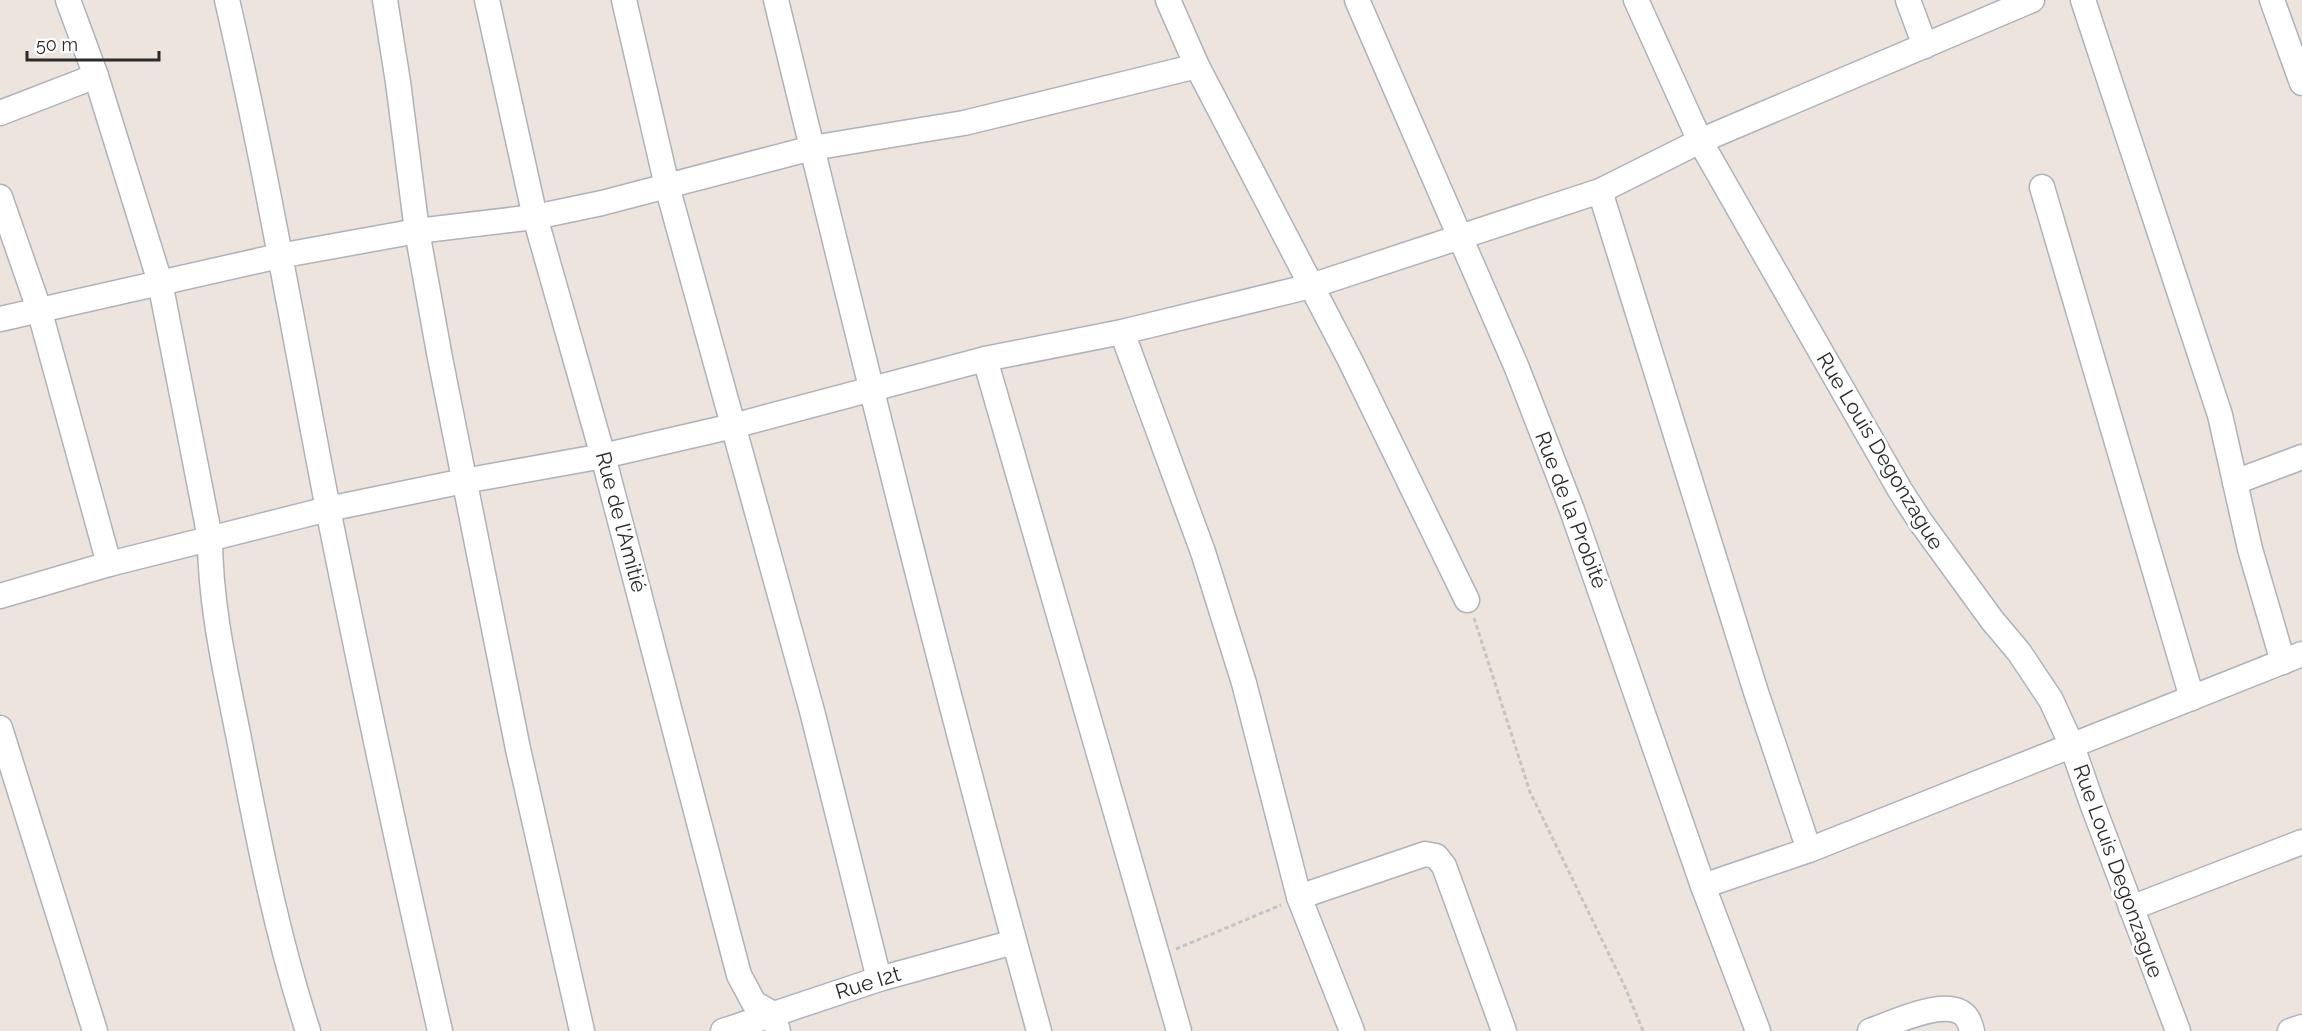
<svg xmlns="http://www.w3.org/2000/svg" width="2302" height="1031" font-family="Raleway,sans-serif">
<rect width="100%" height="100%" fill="#ede4de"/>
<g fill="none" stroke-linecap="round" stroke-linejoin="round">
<defs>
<g id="minor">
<path d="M 68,0 L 96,76 L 160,282 L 210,538 C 210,606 226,673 239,739 C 258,838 277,936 308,1031"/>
<path d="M 227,0 C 266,168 295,339 328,509 C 363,683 400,857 440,1031"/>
<polyline points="385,0 398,82 417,231 440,358 518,749 582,1031"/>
<polyline points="487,0 535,217 603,456 739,975 754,1003 773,1014 778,1031"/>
<polyline points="624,0 667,186 812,711 879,979"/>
<path d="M 776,0 C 860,345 944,689 1039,1031"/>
<polyline points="1168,0 1197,66 1350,360 1467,600"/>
<polyline points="1357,0 1517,368 1572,510 1703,886 1758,1031"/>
<polyline points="1636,0 1700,141 1900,490 1920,521 1992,620 2019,652 2051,700 2072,746 2093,806 2178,1031"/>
<polyline points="1908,0 1925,46"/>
<polyline points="2083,0 2220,415 2250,549 2283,662"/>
<polyline points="2272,0 2302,83"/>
<polyline points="0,113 96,76"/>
<polyline points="2042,187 2192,698"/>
<polyline points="1600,191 1756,692 1809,850 1703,886"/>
<polyline points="0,197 39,309 109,564"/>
<polyline points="0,319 279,256 417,231 535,217 602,203 812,148 964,123 1197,66"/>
<polyline points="1122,332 1203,552 1244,683 1299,897 1352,1031"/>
<polyline points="985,359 1179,1031"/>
<polyline points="2235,482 2302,457"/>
<polyline points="0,596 109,564 328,509 464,481 603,456 733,426 985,359 1122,332 1311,286 1600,191 1700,141 2032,0"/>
<polyline points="0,728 95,1031"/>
<polyline points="1809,850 2302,654"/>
<polyline points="1299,897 1425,854 1436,856 1444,866 1504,1031"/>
<polyline points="2131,908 2302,842"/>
<polyline points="723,1031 879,979 1014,942"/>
<path d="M 1870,1031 C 1891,1024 1950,994 1967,1018 C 1969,1021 1971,1027 1972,1031"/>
<polyline points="2290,1031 2302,1027"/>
</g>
</defs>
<!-- minor casing -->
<use href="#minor" stroke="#aeb2bb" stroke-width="27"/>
<!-- path -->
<g stroke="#c4c4c4" stroke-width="3" stroke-dasharray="4.5 3" stroke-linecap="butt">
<polyline points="1474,618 1530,792 1625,987 1643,1031"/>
<polyline points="1176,949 1281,905"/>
</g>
<!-- minor -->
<use href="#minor" stroke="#fff" stroke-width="24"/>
</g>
<g text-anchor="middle" stroke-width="6" stroke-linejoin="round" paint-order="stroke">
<!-- street labels -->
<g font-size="21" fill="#2b2b2b" stroke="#fff">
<text transform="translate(1880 451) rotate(59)" y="7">Rue Louis Degonzague</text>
<text transform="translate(1571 510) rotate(69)" y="7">Rue de la Probité</text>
<text transform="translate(621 522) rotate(75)" y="7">Rue de l'Amitié</text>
<text transform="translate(2118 871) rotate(70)" y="7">Rue Louis Degonzague</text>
<text transform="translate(868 983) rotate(-17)" y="7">Rue I2t</text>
</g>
</g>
<!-- scale -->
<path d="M27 51v9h132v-9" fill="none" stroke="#2b2b2b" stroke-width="3"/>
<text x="36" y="51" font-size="18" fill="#2b2b2b" stroke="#ffffff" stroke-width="4.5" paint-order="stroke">50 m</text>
</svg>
